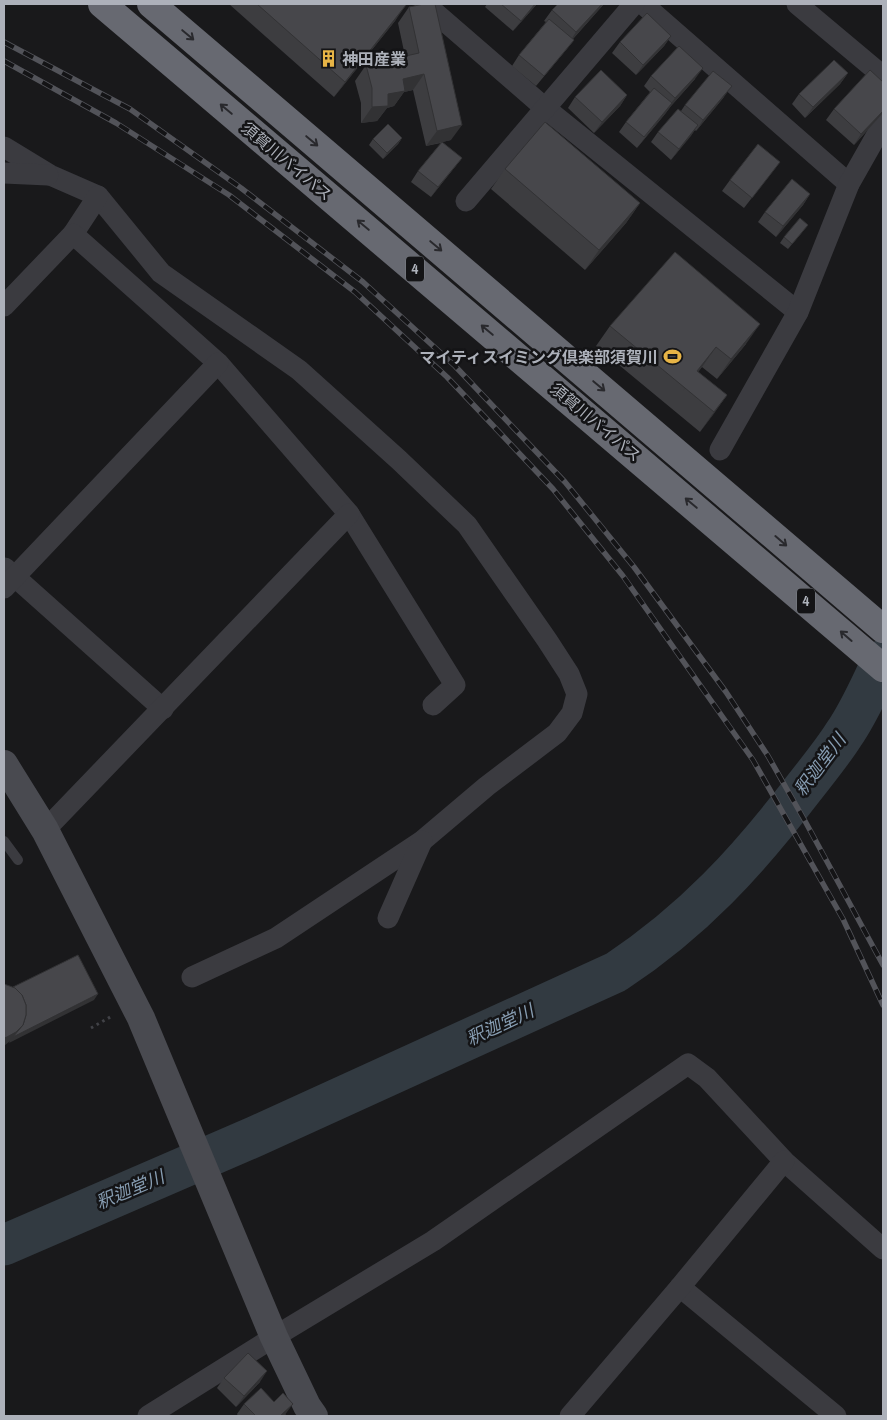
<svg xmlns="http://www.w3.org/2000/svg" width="887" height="1420" font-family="'Archivo Narrow','Noto Sans JP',sans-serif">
<rect width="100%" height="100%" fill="#19191b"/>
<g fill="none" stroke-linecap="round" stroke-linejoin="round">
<!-- river -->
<path stroke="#323a41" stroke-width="41" d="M 4,1245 L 256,1136 L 616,972 C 693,921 747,862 803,789 C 817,771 832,753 844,734 C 860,711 871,684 883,660"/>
<!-- path -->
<polyline stroke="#414247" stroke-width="3" stroke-dasharray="2.5 4" stroke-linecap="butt" points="91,1028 112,1016"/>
<!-- lane -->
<polyline stroke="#3b3b40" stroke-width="10" points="4,841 18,860"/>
<!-- street -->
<g stroke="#3b3b40" stroke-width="21">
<polyline points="425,4 545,108 798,312"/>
<polyline points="643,4 849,184"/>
<polyline points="797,4 883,76"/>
<polyline points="4,147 50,175 98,196 161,273 299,370 399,460 467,525 547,640 569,674 577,694 572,713 557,733 487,786 422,841 276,938 192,977"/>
<polyline points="4,173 48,175"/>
<polyline points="466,201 634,4"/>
<polyline points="73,234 98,196"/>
<polyline points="4,306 73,234 218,363 349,514 455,685 433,705"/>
<polyline points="720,450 798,312 849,184 883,124"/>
<polyline points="5,568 163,709"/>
<polyline points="4,588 218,363"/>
<polyline points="45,830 349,514"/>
<polyline points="388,918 422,841"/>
<polyline points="680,1287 836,1416"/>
<polyline points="148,1416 274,1337 433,1241 688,1064 707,1078 784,1161 883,1249"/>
<polyline points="570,1416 680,1287 784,1161"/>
</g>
<!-- secondary -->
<polyline stroke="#494a50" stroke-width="28" points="4,764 45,830 141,1018 274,1337 307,1406 314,1416"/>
<!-- highway -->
<g stroke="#676971" stroke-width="28">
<polyline points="102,4 883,668"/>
<polyline points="151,4 883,629"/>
</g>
<defs>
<g id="rail">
<polyline points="4,42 130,109 241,188 363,282 455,366 565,482 634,567 726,692 768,756 805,821 883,965"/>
<polyline points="4,61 116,123 229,195 355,292 447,377 553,489 623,576 753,760 843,919 883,1005"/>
</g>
</defs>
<!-- rail casing -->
<use href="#rail" stroke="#525359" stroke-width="5.5"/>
<!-- rail -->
<use href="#rail" stroke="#141416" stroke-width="4" stroke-dasharray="11" stroke-linecap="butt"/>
</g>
<!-- wall -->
<g fill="#3d3d40">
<polygon points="229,4 404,4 395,21 334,97"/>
<polygon points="487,4 537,4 513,31 485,7"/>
<polygon points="604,4 573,39 574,40 566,50 536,86 512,66 519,55 546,22 544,21 552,10"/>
<polygon points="409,7 451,140 442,142 462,158 454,168 431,197 411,182 418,171 441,143 426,146 413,90 404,92 394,106 387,108 377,121 361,123 361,103 355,81 366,65 405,56 398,23"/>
<polygon points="671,36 664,46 636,75 612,53 620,42"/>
<polygon points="848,73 840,84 805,118 792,104 799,94"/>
<polygon points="651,76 695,79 671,106 665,114 637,148 619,132 626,122 650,92 644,86"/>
<polygon points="883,82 883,113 854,145 826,120 834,109"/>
<polygon points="627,95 620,106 594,133 568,108 575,97"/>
<polygon points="724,97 696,131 695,130 671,160 651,142 658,132 681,111 685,105"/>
<polygon points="402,138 398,144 383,159 369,145 373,139"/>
<polygon points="505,169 640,203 626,223 585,270 491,189"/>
<polygon points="772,172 744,208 722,191 730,180"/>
<polygon points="810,194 803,205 776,237 758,222 765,212"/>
<polygon points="804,230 788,249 780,243 784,237"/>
<polygon points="610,326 746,344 717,379 702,367 698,372 727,395 700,432 596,346"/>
<polygon points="224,1378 260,1382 236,1407 217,1388"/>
<polygon points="244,1404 286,1414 284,1416 238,1416 237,1414"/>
</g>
<!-- shaded-wall -->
<g fill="#323234">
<polygon points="535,4 537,4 513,31 521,21"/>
<polygon points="602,4 604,4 569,43 576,32"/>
<polygon points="406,5 395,21 334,97 345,82"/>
<polygon points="671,36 664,46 636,75 643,65"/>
<polygon points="703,68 695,79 671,106 665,114 637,148 675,98"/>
<polygon points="848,73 840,84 805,118 813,107"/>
<polygon points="424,74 413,90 404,92 394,106 387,108 377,121 361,123 372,107 403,79"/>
<polygon points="732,86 724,97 696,131 703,120"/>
<polygon points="627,95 620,106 594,133 602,122"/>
<polygon points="883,111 883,113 854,145 861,134"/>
<polygon points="462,125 451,140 426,146 437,131"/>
<polygon points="698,125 691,136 671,160 679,149"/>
<polygon points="402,138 398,144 383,159 387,153"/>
<polygon points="462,158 454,168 431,197 438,187"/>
<polygon points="810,194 803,205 776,237 783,226"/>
<polygon points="640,203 626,223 585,270 599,250"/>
<polygon points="760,324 746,344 717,379 731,359"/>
<polygon points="716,347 702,367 683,391 697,371"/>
<polygon points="727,395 713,415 700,432 714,412"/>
<polygon points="98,994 94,1000 9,1043 10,1041 4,1046 4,1038 23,1025"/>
<polygon points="267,1371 260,1382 236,1407 244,1396"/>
<polygon points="293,1404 284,1416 280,1416"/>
</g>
<!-- building -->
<g fill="#47474b" stroke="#323234">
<polygon points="257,4 404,4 406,5 345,82"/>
<polygon points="424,4 435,4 462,125 437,131 424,74 403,79 405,91 388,94 388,106 372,107 372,88 366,65 419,53 409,7"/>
<polygon points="501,4 535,4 521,21"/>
<polygon points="558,4 602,4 576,32 552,10"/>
<polygon points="647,13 671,36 643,65 620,42"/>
<polygon points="549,19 574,40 544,76 519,55"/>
<polygon points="679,46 703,68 675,98 651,76"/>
<polygon points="834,60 848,73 813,107 799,94"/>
<polygon points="601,70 627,95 602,122 575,97"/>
<polygon points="870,70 883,82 883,111 861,134 834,109"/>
<polygon points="713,71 732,86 703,120 685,105"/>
<polygon points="654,88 672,103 644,137 626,122"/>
<polygon points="678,109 698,125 679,149 658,132"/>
<polygon points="545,122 640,203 599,250 505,169"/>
<polygon points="388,124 402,138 387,153 373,139"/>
<polygon points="442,142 462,158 438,187 418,171"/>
<polygon points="758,144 780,162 752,198 730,180"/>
<polygon points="792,179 810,194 783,226 765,212"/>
<polygon points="800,218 808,225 792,244 784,237"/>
<polygon points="675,252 760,324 731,359 716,347 697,371 727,395 714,412 610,326"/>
<polygon points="78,955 98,994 13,1037 23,1025 26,1015 26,1005 22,995 13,987"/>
<polygon points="4,984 15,988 22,995 26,1005 26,1015 23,1025 16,1032 7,1037 4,1038"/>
<polygon points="248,1353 267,1371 244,1396 224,1378"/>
<polygon points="261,1388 274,1402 283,1393 293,1404 280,1416 256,1416 244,1404"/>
</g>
<!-- one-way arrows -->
<defs><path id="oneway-shaft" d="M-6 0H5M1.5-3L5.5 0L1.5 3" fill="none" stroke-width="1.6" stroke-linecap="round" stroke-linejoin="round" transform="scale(1.25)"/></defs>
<g stroke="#29292d">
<use href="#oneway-shaft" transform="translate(188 35) rotate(40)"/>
<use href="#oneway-shaft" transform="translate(226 109) rotate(-140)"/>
<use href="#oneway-shaft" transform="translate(312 141) rotate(40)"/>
<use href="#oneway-shaft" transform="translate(363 225) rotate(-140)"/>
<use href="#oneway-shaft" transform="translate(436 246) rotate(40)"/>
<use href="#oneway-shaft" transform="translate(487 330) rotate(-140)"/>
<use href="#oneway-shaft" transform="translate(599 386) rotate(40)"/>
<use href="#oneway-shaft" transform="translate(691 503) rotate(-140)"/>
<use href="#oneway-shaft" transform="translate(781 541) rotate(41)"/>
<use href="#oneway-shaft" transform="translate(846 636) rotate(-139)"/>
</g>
<!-- icons -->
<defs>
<symbol id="building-bare" viewBox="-9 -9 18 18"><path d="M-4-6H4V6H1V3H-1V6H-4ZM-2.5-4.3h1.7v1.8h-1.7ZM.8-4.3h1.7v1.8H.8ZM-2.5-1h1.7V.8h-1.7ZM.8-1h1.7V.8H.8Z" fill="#e7b446" stroke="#141416" stroke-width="2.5" paint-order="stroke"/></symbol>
<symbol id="stadium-bare" viewBox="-9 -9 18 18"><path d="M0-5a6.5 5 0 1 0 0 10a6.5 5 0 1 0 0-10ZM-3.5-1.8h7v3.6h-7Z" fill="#e7b446" stroke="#141416" stroke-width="2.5" paint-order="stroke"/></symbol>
</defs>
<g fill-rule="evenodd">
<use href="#building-bare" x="316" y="46" width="25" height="25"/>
<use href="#stadium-bare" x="660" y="344" width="25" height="25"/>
</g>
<g text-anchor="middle" stroke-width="5" stroke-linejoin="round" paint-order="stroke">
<!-- shield labels -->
<g fill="#141416" stroke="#7f8289" stroke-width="1">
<rect x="406" y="256.5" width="18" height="25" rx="4"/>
<rect x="797" y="588.5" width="18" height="25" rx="4"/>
</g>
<g font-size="15" font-weight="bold" fill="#adb1ba">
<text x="415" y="274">4</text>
<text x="806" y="606">4</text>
</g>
<!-- poi labels -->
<g font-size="16" font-weight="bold" fill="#adb1ba" stroke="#141416" text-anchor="start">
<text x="342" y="65">神田産業</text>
<text x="658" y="363" text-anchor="end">マイティスイミング倶楽部須賀川</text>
</g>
<!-- street labels -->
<g font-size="16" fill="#adb1ba" stroke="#141416">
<text transform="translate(287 161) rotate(40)" y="6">須賀川バイパス</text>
<text transform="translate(596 422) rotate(40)" y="6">須賀川バイパス</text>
</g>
<!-- water labels -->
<g font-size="18" font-style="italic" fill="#879db2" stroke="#141416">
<text transform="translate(820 765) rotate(-53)" y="6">釈迦堂川</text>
<text transform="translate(500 1025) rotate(-25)" y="6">釈迦堂川</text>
<text transform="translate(130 1190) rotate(-23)" y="6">釈迦堂川</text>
</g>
</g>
<!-- border -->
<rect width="887" height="1420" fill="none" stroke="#adb1ba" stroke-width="10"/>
</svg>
